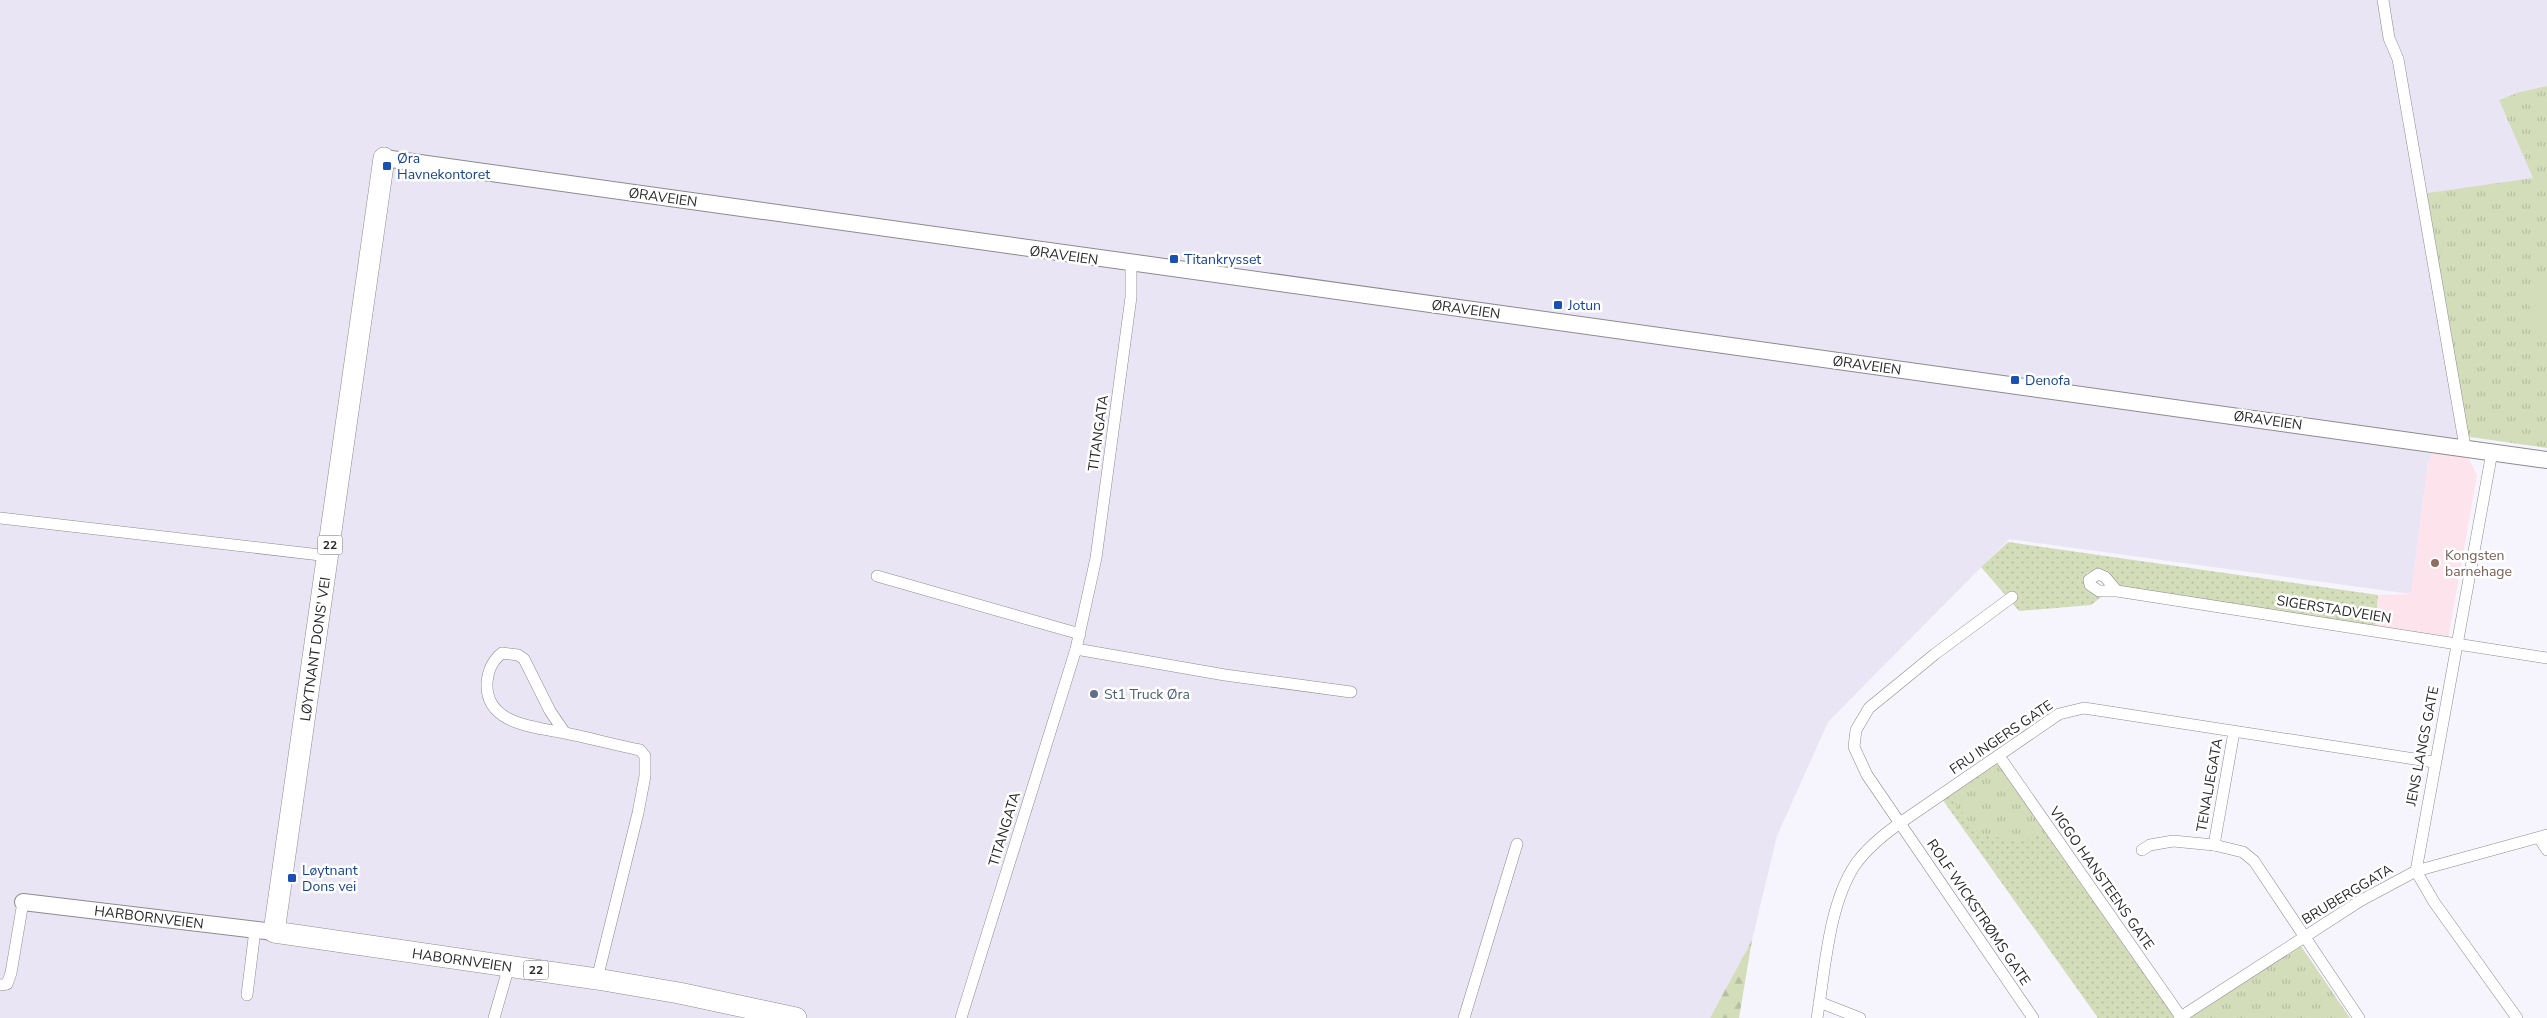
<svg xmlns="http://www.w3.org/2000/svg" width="2547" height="1018" font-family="'Nunito Sans',sans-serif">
<defs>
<pattern id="grass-dots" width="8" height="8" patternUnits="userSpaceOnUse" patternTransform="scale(1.25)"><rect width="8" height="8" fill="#d4ddba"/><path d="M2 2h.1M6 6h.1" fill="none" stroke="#b6bea0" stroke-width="1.8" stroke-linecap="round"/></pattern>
<pattern id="forest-firs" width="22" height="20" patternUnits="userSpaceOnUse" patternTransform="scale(1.25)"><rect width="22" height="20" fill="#d4ddba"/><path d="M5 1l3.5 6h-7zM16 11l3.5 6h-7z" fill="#b6bea0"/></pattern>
<pattern id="park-tufts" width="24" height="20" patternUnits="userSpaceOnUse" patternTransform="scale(1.25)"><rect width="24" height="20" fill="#d4ddba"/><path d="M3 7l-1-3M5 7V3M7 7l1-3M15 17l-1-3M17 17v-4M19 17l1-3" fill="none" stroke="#b6bea0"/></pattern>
</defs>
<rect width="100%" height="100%" fill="#f6f4fc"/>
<!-- built -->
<polygon fill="#eae5f4" points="0,0 2547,0 2547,86 2520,92 2499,100 2533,178 2463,436 2435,449 2428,463 2411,594 2009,539 1828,722 1777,836 1752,940 1710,1018 0,1018"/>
<!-- education -->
<polygon fill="#fde3eb" points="2435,449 2469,459 2477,475 2448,639 2375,627 2378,595 2411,594 2428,463"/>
<!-- grass -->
<g fill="url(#grass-dots)">
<polygon points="2008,542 2378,595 2375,627 2122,588 2112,577 2101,569 2087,573 2084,585 2088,591 2104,595 2091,605 2019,611 1981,567"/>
<polygon points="1999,759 2176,1018 2098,1018 1942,799"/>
</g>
<!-- forest -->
<polygon fill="url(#forest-firs)" points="1752,940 1739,1018 1710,1018"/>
<!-- park -->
<g fill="url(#park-tufts)">
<polygon points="2547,86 2547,448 2463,436 2421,194 2533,178 2499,100 2520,92"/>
<polygon points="1998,765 2050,833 2016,841 1978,833 1950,797"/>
<polygon points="2301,946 2350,1018 2189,1018"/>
</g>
<!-- pitch -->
<polygon fill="#d4ddba" points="2547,282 2547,340 2536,342 2526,286"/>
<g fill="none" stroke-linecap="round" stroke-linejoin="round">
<defs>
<g id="street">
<polyline points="2383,0 2389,38 2398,59 2465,447"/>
<polyline points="2492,452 2416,871 2434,902 2517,1018"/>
<polyline points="0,518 329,556"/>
<polyline points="877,576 1080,634"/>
<polyline points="2117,591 2099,591 2090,585 2089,580 2098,574 2105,577 2117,591 2547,658"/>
<polyline points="2012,597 1935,654 1869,708 1856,730 1854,747 1867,775 2033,1018"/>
<polyline points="1076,649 1225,675 1351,692"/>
<path d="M 565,733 L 550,711 L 524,659 L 518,655 L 502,653 C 492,661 488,670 487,683 C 485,724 534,727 565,733 C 590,738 615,745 640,750 L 645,756 L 645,776 L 638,813 L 597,979"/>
<polyline points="1999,756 2181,1017"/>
<polyline points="2539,838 2547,850"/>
<polyline points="2214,845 2234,732"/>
<polyline points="2142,850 2150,845 2173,841 2214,845 2243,852 2254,861 2359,1018"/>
<polyline points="0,985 7,984 11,973 23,902"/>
<polyline points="247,995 255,930"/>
<polyline points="1819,1002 1860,1018"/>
<polyline points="494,1018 509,966"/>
<polyline points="961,1018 1076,649 1096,558 1131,297 1131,264"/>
<polyline points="1464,1018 1517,844"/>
<path d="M 1817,1018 C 1825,971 1828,906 1855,865 C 1867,848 1883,835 1900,823 L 2059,714 L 2084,708 L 2434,762"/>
<polyline points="2179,1018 2360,901 2416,871 2547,835"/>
</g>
<g id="secondary">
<polyline points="384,158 2547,460"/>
<polyline points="23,902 274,932"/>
</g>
<polyline id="highway" points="384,158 274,932 597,979 679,993 796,1018"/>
</defs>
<!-- street casing -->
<use href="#street" stroke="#8c8a91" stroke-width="12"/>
<!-- secondary casing -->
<use href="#secondary" stroke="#8c8a91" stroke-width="18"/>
<!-- highway casing -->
<use href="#highway" stroke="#8c8a91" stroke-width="22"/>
<!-- street -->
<use href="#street" stroke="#fff" stroke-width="11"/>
<!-- secondary -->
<use href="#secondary" stroke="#fff" stroke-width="16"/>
<!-- highway -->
<use href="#highway" stroke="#fff" stroke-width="21"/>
</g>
<!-- markers -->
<g fill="#1a4fb4" stroke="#fff" stroke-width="2">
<rect x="382" y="161" width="10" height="10" rx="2.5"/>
<rect x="1169" y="254" width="10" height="10" rx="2.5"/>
<rect x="1553" y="300" width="10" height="10" rx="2.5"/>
<rect x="2010" y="375" width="10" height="10" rx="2.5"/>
<rect x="287" y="873" width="10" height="10" rx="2.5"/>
</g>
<circle fill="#8d6e63" stroke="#fff" stroke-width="2" cx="2435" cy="563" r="5"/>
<circle fill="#5c6f8a" stroke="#fff" stroke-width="2" cx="1094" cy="694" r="5"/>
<g text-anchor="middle" stroke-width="5" stroke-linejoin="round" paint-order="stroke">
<!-- shield labels -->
<g fill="#fff" stroke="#68686a" stroke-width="1">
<rect x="317.5" y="535.5" width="25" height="19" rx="4"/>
<rect x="523.5" y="960.5" width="25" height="19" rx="4"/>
</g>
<g font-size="12" font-weight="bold" fill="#28272a">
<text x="330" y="549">22</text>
<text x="536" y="974">22</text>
</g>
<!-- transit labels -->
<g font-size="14" fill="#164399" stroke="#fff" text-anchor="start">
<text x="397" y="163">Øra<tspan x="397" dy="16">Havnekontoret</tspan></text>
<text x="1184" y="264">Titankrysset</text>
<text x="1568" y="310">Jotun</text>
<text x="2025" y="385">Denofa</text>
<text x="302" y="875">Løytnant<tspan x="302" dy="16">Dons vei</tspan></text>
</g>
<!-- street labels -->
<g font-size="14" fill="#28272a" stroke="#fff">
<text transform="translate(663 197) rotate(8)" y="5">ØRAVEIEN</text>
<text transform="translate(1064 255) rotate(8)" y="5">ØRAVEIEN</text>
<text transform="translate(1466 309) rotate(8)" y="5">ØRAVEIEN</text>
<text transform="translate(1867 365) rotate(8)" y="5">ØRAVEIEN</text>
<text transform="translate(2268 420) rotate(8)" y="5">ØRAVEIEN</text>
<text transform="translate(1098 433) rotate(-82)" y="5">TITANGATA</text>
<text transform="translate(2334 609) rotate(9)" y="5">SIGERSTADVEIEN</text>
<text transform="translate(315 649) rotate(-82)" y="5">LØYTNANT DONS' VEI</text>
<text transform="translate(2001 737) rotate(-34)" y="5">FRU INGERS GATE</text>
<text transform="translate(2422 746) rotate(-79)" y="5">JENS LANGS GATE</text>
<text transform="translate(2209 785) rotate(-80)" y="5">TENALJEGATA</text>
<text transform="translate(1004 829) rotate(-73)" y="5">TITANGATA</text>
<text transform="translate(2102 878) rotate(55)" y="5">VIGGO HANSTEENS GATE</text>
<text transform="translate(2347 894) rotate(-31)" y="5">BRUBERGGATA</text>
<text transform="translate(1979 912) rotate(56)" y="5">ROLF WICKSTRØMS GATE</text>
<text transform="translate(149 917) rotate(7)" y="5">HARBORNVEIEN</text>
<text transform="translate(462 960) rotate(8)" y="5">HABORNVEIEN</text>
</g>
<!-- education labels -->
<g font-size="14" fill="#785e54" stroke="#fff" text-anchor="start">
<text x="2445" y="560">Kongsten<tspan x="2445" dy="16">barnehage</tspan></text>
</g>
<!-- service labels -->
<g font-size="14" fill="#4e5e75" stroke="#fff" text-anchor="start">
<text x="1104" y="699">St1 Truck Øra</text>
</g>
</g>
</svg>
